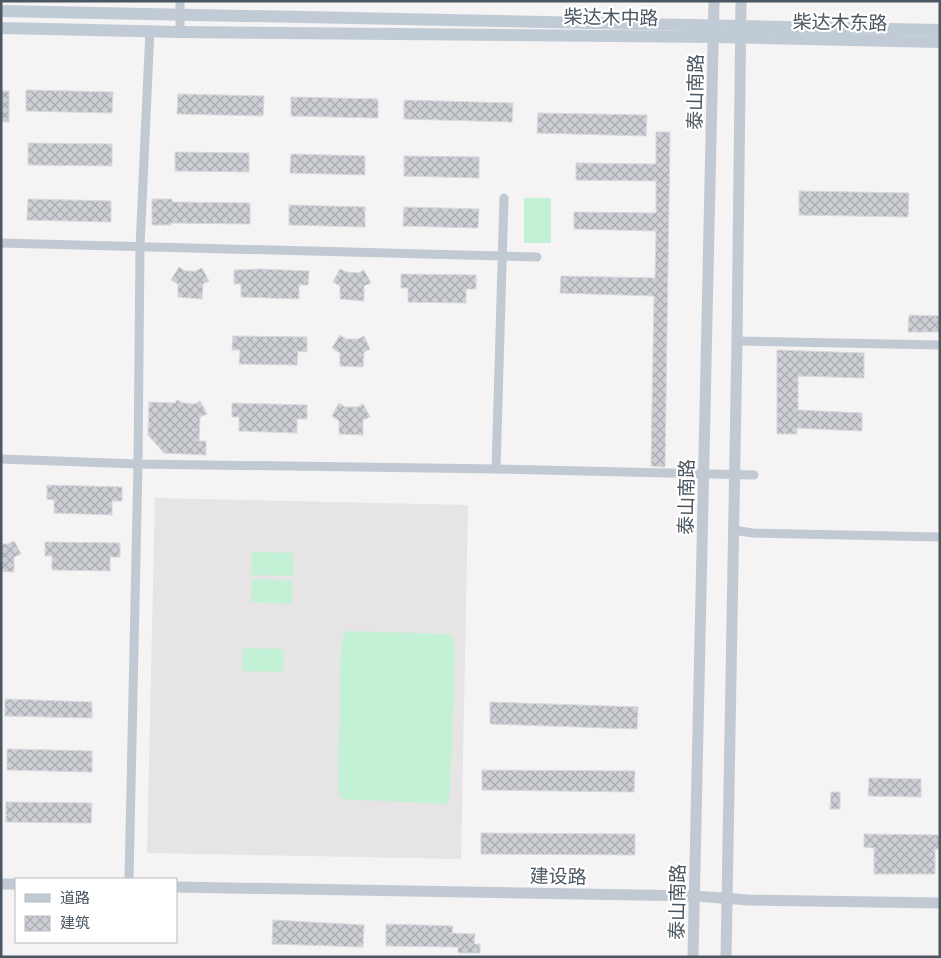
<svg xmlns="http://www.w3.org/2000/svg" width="941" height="958" font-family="Signika,'Noto Sans SC',sans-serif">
<defs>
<pattern id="building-cross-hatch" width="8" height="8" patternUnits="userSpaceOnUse" patternTransform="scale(1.25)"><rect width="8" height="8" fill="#cdcfd5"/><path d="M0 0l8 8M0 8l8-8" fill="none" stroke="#a8abb0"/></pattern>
</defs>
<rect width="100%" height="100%" fill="#f5f3f3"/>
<!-- education -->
<polygon fill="#e6e4e5" points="155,498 468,505 461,859 147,853"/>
<!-- pitch -->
<g fill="#c3f1d5">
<rect x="524" y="198" width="27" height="45"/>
<polygon points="252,552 293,553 293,576 251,575"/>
<polygon points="252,579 293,581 292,604 251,602"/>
<polygon points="345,631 451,634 455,645 450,795 447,804 341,799 338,791 341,645"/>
<polygon points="243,648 284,649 283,672 242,671"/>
</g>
<!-- building -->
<g fill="url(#building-cross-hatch)" stroke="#d7d9de">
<polygon points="26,90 113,92 112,113 26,111"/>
<rect x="1" y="91" width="8" height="31"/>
<polygon points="178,94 264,96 263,116 177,114"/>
<polygon points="291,97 378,99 378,118 291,116"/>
<polygon points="404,100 513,103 512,122 404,119"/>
<polygon points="538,113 647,115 646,136 537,133"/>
<polygon points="656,132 670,132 665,467 651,466 654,296 560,293 561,276 655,278 656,231 574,229 574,212 656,213 656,181 576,180 576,163 656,164"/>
<polygon points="28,143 112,144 112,166 28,165"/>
<polygon points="175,152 249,153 249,172 175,171"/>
<polygon points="291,154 365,156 365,175 290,173"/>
<polygon points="404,156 479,157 479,178 404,176"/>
<polygon points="799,191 909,193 908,217 799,215"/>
<polygon points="28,199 111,201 111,222 27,220"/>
<polygon points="152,199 172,199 172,202 250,203 250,224 171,223 171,225 152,225"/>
<polygon points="289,205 365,207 365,227 289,225"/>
<polygon points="404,207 479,209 478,228 403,226"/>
<polygon points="179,267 185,271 196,271 202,268 209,281 203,284 202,299 178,297 178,284 171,280"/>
<polygon points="260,269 309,271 308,285 299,285 299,299 241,297 241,284 234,284 234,270"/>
<polygon points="340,269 346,272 358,273 364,270 371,283 364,286 364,301 340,299 340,286 333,282"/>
<polygon points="401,274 476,275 476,289 466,289 466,303 408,302 408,288 401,288"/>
<polygon points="909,315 940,316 940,332 908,332"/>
<polygon points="340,335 346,339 358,339 364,336 370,349 364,352 363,367 340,366 340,353 332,348"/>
<polygon points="233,336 307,337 307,352 298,351 297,365 239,364 240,350 232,350"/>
<polygon points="777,350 864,353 864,378 798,376 798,410 862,413 862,431 797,428 797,434 777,434"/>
<polygon points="177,400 183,403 195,404 200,401 207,414 200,417 199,441 206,441 206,455 164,453 148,435 149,402 175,403"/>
<polygon points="232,403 307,405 307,419 297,419 297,433 239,431 239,417 232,417"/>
<polygon points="339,403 345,407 357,407 363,404 370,417 363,420 363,435 339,434 339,421 332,416"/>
<polygon points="47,485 122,487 122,501 112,501 112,515 54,513 54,500 47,499"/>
<polygon points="14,541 21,554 14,557 14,572 1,571 1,544 8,544"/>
<polygon points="45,542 120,543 120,557 110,557 110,571 52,570 52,556 45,556"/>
<polygon points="5,699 92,702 92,718 5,716"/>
<polygon points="490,702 638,707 637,729 490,724"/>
<polygon points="7,749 92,751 92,772 7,770"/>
<polygon points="482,770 635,771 634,792 482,790"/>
<polygon points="869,778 921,779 921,797 868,796"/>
<polygon points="831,792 840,792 840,809 830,809"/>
<polygon points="6,802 92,803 91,823 6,822"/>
<polygon points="481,833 635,834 635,855 481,854"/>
<polygon points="864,834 940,835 940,849 935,849 935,874 874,874 874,848 864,847"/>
<polygon points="273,920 364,925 363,947 272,944"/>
<polygon points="386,924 453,926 452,933 475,934 474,944 480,944 480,953 458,953 458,947 386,946"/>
</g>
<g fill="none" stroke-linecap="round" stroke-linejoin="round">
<!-- minor -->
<g stroke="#c1cad2" stroke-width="9">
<polyline points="180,32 180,1"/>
<polyline points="1,243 537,257"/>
<polyline points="737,341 940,345"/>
<polyline points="1,459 138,464 496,469 754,475"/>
<polyline points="496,469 504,198"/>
<polyline points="733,530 753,533 940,537"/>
<polyline points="129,879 138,464 140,246 150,30"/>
</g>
<!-- tertiary -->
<g stroke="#c1cad2" stroke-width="11">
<polyline points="1,884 16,884"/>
<polyline points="176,887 694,896 749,900 940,903"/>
<polyline points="693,957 714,1"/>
<polyline points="726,957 737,341 741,1"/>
</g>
<!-- secondary -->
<g stroke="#c1cbd6" stroke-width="12">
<polyline points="1,11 940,30"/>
<polyline points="1,28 180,32 714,37 940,42"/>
</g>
</g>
<g text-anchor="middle" stroke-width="4.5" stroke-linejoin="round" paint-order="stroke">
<!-- street labels -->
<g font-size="19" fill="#4a5661" stroke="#fff">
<text transform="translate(611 17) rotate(1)" y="7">柴达木中路</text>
<text transform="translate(840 22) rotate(1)" y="7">柴达木东路</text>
<text transform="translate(695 92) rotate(-89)" y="7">泰山南路</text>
<text transform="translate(686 497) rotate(-89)" y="7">泰山南路</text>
<text transform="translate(558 876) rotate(1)" y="7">建设路</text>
<text transform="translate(677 902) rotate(-89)" y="7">泰山南路</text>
</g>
</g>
<!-- border -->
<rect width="941" height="958" fill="none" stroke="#4a5661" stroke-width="5"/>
<!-- legend -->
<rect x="15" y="878" width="162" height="65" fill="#ffffff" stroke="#b7bbc0"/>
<rect x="25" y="894" width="25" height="8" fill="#c1cbd6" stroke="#b7bbc0"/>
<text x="60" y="903" font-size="15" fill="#4a5661">道路</text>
<rect x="25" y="916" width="25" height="15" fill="url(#building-cross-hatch)" stroke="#b7bbc0"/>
<text x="60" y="928" font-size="15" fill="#4a5661">建筑</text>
</svg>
